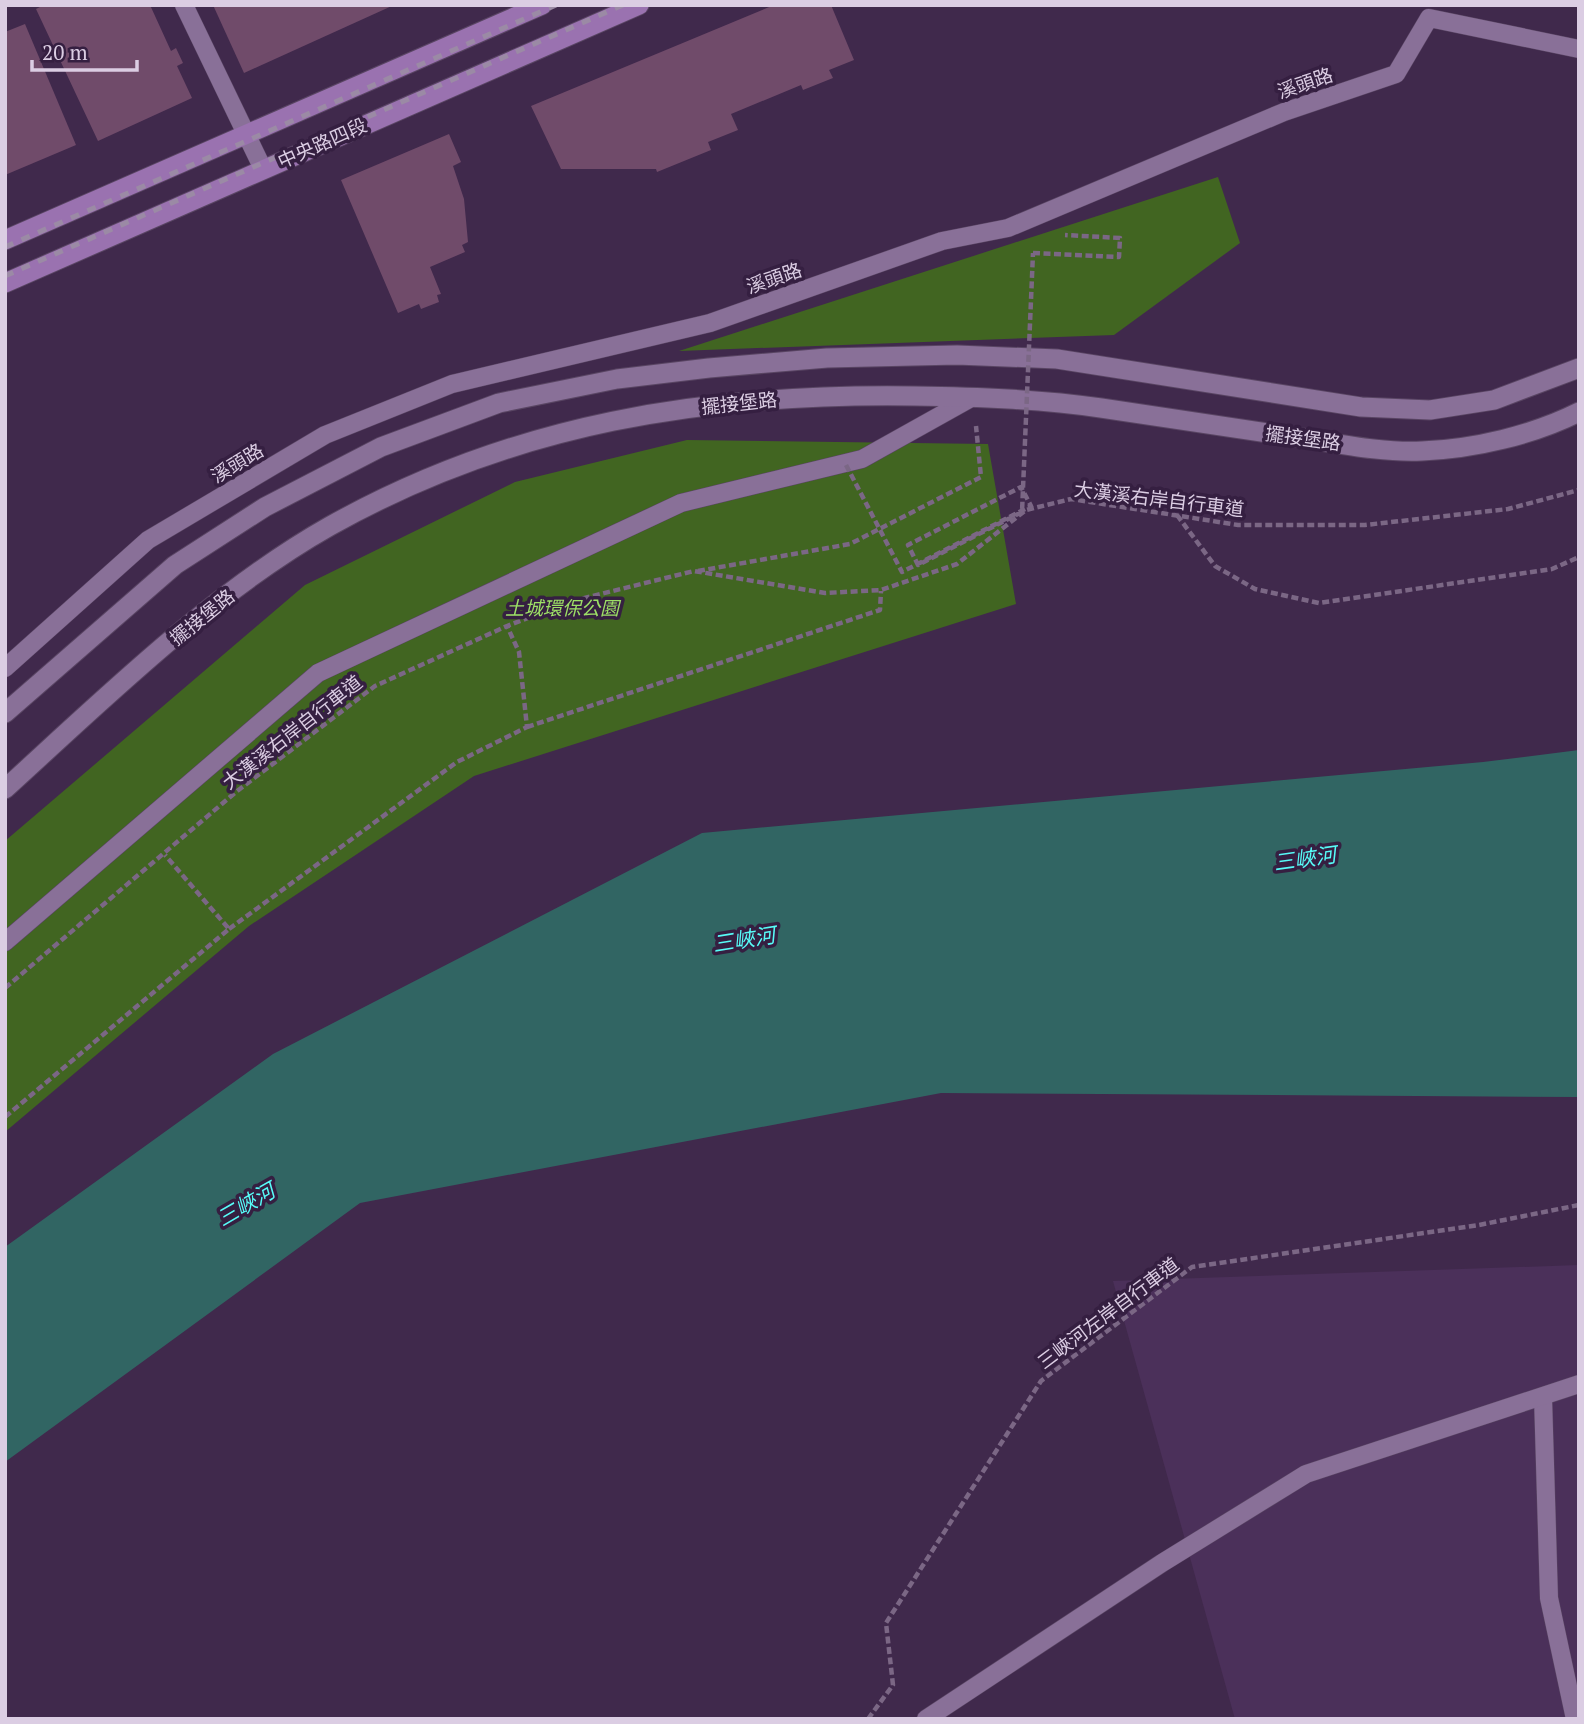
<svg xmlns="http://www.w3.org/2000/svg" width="1584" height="1724" font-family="'PT Serif','Noto Sans TC',serif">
<rect width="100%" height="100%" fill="#40294c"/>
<!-- built -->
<polygon fill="#4b305a" points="1579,1265 1579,1719 1235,1719 1113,1281"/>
<!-- green -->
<g fill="#416521">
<polygon points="1218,177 1240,243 1114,335 679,351"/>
<polygon points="687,440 988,444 1016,604 474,776 249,926 5,1132 5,841 305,585 515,482"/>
</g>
<!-- water -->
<polygon fill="#316563" points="1579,750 1579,1097 941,1093 360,1203 5,1462 5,1247 273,1054 702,833 1483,762"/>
<!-- building -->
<g fill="#704b6a">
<polygon points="44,5 150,5 171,51 176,48 183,63 177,66 192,98 98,141 36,9"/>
<polygon points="213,5 394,5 244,73"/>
<polygon points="774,5 831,5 854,60 829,70 833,78 803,90 801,85 731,114 738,130 708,142 711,150 657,172 656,169 561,169 531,106"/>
<polygon points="25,24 76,145 5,175 5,32"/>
<polygon points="449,134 461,162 453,166 464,199 468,242 462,245 465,252 430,267 441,294 437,295 439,302 421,309 419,304 398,313 341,180"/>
</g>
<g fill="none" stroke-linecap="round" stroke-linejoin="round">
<defs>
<g id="service">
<polyline points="184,5 263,169"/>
<polyline points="5,668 148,540 325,435 452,384 710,323 942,241 1008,228 1284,112 1396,74 1429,18 1579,49"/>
<polyline points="5,942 318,673 681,503 862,459 973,397"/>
<polyline points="1543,1397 1549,1598 1575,1719"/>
<polyline points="926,1719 1162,1563 1306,1474 1579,1384"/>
</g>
<g id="tertiary">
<polyline points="5,713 175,565 265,507 381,447 499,403 617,379 709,368 827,358 957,355 1057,359 1361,407 1430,410 1494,400 1579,368"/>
<path d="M 5,789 C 105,698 213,592 330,526 C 514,423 705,393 914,396 C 977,397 1039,399 1101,408 C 1166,418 1231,428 1295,437 C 1336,443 1381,453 1422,451 C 1474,449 1533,435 1579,412"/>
</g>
<g id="primary">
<polyline points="5,240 542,5"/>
<polyline points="5,283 639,5"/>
</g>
</defs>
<!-- service casing -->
<use href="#service" stroke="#594563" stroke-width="19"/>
<!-- tertiary casing -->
<use href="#tertiary" stroke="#594563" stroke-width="21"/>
<!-- primary casing -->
<use href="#primary" stroke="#594563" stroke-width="21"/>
<!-- path -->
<g stroke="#7b6785" stroke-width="4.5" stroke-dasharray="7 3.5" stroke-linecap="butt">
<polyline points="1033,253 1119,257 1120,238 1065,235"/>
<polyline points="1177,515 1215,566 1255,589 1319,603 1552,569 1579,557"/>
<polyline points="698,571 850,544 981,477 976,426"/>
<polyline points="527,727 880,610 881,591"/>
<polyline points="229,929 457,762 527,727 519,652 507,626"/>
<polyline points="5,988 236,792 375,686 507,626 572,601 694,571 825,593 881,590 957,564 1026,510 1071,499 1238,525 1365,525 1508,509 1579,490"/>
<polyline points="5,1117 229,929 165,855"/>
<polyline points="868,1719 893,1685 886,1623 1041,1381 1192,1267 1479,1225 1579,1205"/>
</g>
<!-- service -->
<use href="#service" stroke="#897098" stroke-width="18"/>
<!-- tertiary -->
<use href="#tertiary" stroke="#897098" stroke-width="19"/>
<!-- primary -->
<use href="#primary" stroke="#9a72b0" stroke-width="19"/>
<!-- rail -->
<g stroke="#9b8aa5" stroke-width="5" stroke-dasharray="9 9" stroke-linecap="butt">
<polyline points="5,247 556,5"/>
<polyline points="5,276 623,5"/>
</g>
<!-- path-bridge -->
<polyline stroke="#7b6785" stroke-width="4.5" stroke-dasharray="7 3.5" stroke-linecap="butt" points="846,465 902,572 1031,506 1021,487 908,545 918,565 1022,512 1033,253"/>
</g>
<g text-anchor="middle" stroke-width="7" stroke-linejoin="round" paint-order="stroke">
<!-- street labels -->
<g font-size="19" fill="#dbcde3" stroke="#351f41">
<text transform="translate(1305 83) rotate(-19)" y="7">溪頭路</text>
<text transform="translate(322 143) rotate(-24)" y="7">中央路四段</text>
<text transform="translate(774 278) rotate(-19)" y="7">溪頭路</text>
<text transform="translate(739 403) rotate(-6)" y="7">擺接堡路</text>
<text transform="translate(1303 438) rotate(8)" y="7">擺接堡路</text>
<text transform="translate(237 463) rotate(-31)" y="7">溪頭路</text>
<text transform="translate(1159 499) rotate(7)" y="7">大漢溪右岸自行車道</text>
<text transform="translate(202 617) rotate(-39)" y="7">擺接堡路</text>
<text transform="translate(292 732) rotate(-38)" y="7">大漢溪右岸自行車道</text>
<text transform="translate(1108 1313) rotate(-37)" y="7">三峽河左岸自行車道</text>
</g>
<!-- park labels -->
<g font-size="19" font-style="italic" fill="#9de066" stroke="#351f41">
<text x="562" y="615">土城環保公園</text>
</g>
<!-- water labels -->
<g font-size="21" font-style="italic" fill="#57fcf8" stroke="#351f41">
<text transform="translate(1305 859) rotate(-8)" y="7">三峽河</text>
<text transform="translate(744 940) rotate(-9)" y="7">三峽河</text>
<text transform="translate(246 1205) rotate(-30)" y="7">三峽河</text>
</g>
</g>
<!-- border -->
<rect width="1584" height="1724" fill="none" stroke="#dbcde3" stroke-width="14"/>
<!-- scale -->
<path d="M32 60v10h105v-10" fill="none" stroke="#dbcde3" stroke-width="3.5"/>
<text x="42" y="60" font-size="21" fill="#dbcde3" stroke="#351f41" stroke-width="5" paint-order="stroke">20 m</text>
</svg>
